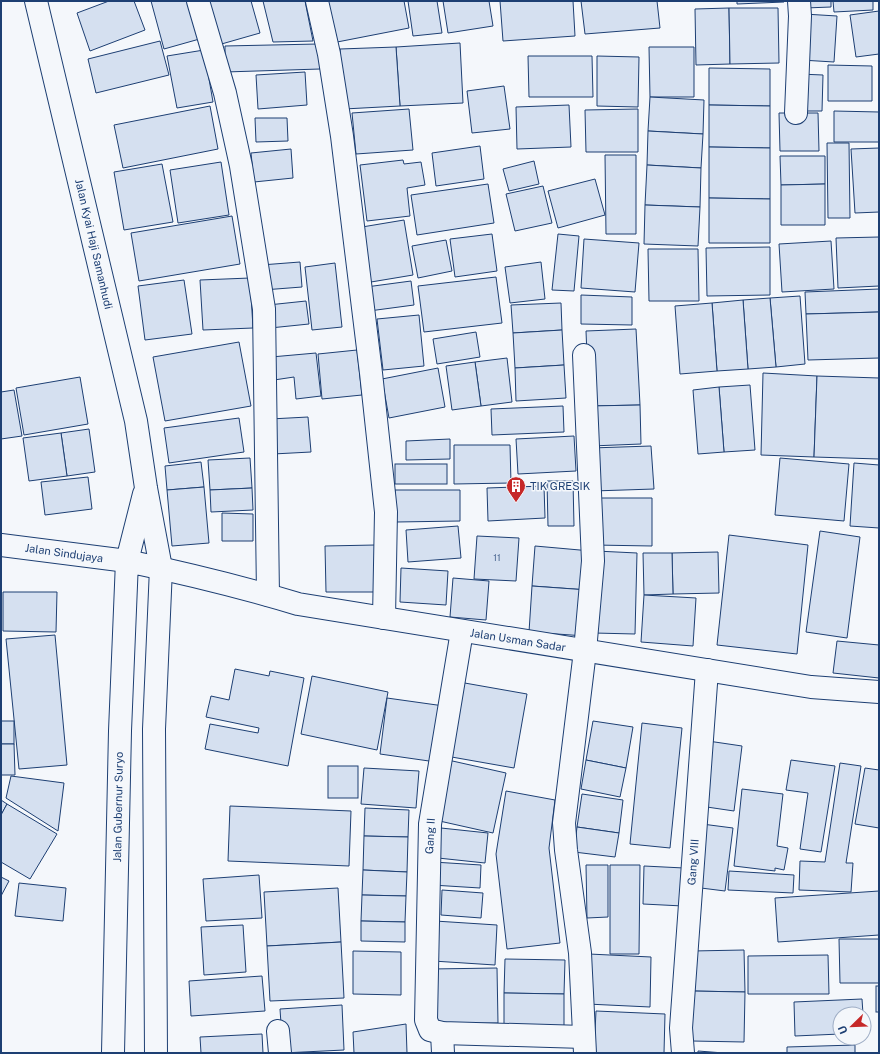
<svg xmlns="http://www.w3.org/2000/svg" width="880" height="1054" font-family="'Public Sans',sans-serif">
<rect width="100%" height="100%" fill="#f4f7fb"/>
<!-- building -->
<g fill="#d5e0f0" stroke="#1d3f73">
<polygon points="109,1 134,1 145,30 90,51 77,13"/>
<polygon points="151,1 192,1 203,38 164,49"/>
<polygon points="206,1 251,1 260,33 218,45"/>
<polygon points="263,1 305,1 313,41 273,42"/>
<polygon points="324,1 404,1 409,28 332,43"/>
<polygon points="408,1 437,1 442,33 413,36"/>
<polygon points="443,1 489,1 493,26 448,33"/>
<polygon points="500,1 573,1 575,36 503,41"/>
<polygon points="581,1 657,1 660,28 585,34"/>
<polygon points="737,1 784,1 784,2 737,4"/>
<polygon points="805,1 831,1 831,7 805,8"/>
<polygon points="833,1 873,1 873,10 834,12"/>
<polygon points="729,8 730,64 696,65 695,9"/>
<polygon points="729,8 778,8 779,63 730,64"/>
<polygon points="879,11 879,54 856,57 850,15"/>
<polygon points="804,14 837,16 834,62 801,60"/>
<polygon points="160,41 169,75 96,93 88,59"/>
<polygon points="460,43 463,103 400,106 396,47"/>
<polygon points="318,44 320,69 225,72 225,46"/>
<polygon points="396,47 400,106 344,109 340,49"/>
<polygon points="649,47 694,47 694,97 650,97"/>
<polygon points="204,50 213,102 177,108 167,56"/>
<polygon points="528,56 592,56 593,97 529,97"/>
<polygon points="597,56 639,57 638,107 597,106"/>
<polygon points="828,65 872,66 872,101 828,101"/>
<polygon points="709,68 770,69 770,106 709,105"/>
<polygon points="305,72 307,105 258,109 256,75"/>
<polygon points="799,74 823,75 822,111 798,111"/>
<polygon points="504,86 510,129 472,133 467,91"/>
<polygon points="650,97 704,100 703,134 648,131"/>
<polygon points="569,105 571,147 517,149 516,107"/>
<polygon points="709,105 770,106 770,148 709,147"/>
<polygon points="210,106 218,149 123,168 114,125"/>
<polygon points="409,109 413,150 356,154 352,113"/>
<polygon points="638,109 638,152 586,152 585,110"/>
<polygon points="834,111 879,112 879,142 834,142"/>
<polygon points="779,113 818,113 819,151 780,151"/>
<polygon points="255,118 287,118 288,141 256,142"/>
<polygon points="648,131 703,134 701,168 647,165"/>
<polygon points="827,143 849,143 850,218 828,218"/>
<polygon points="480,146 484,179 436,186 432,153"/>
<polygon points="709,147 770,148 770,199 709,198"/>
<polygon points="879,148 879,212 855,213 851,149"/>
<polygon points="291,149 293,178 254,182 251,153"/>
<polygon points="605,155 636,155 636,234 606,234"/>
<polygon points="780,156 825,156 825,184 781,185"/>
<polygon points="403,160 404,164 421,162 425,185 407,188 410,216 367,221 360,165"/>
<polygon points="534,161 539,184 509,191 503,169"/>
<polygon points="221,162 229,215 178,223 170,170"/>
<polygon points="162,164 173,222 124,230 114,172"/>
<polygon points="647,165 701,168 700,207 645,205"/>
<polygon points="595,179 605,215 558,228 548,191"/>
<polygon points="488,184 494,223 417,235 411,195"/>
<polygon points="825,184 825,225 781,225 781,185"/>
<polygon points="543,186 552,223 515,231 506,194"/>
<polygon points="709,198 770,199 770,243 709,243"/>
<polygon points="645,205 700,207 698,246 644,244"/>
<polygon points="232,216 240,264 139,281 131,233"/>
<polygon points="404,220 413,275 365,283 356,228"/>
<polygon points="492,234 497,271 455,277 450,239"/>
<polygon points="558,234 579,236 574,291 552,290"/>
<polygon points="879,237 879,286 838,288 836,238"/>
<polygon points="584,239 639,243 635,292 581,288"/>
<polygon points="446,240 452,271 418,278 412,246"/>
<polygon points="831,241 834,289 782,292 779,244"/>
<polygon points="770,247 770,295 707,296 706,248"/>
<polygon points="648,249 698,249 699,301 649,301"/>
<polygon points="300,262 302,287 263,290 261,265"/>
<polygon points="541,262 545,299 510,303 505,267"/>
<polygon points="335,263 342,327 312,330 305,267"/>
<polygon points="496,277 502,323 424,332 418,286"/>
<polygon points="250,278 253,328 203,330 200,280"/>
<polygon points="184,280 192,334 145,340 138,286"/>
<polygon points="411,281 414,305 369,311 366,287"/>
<polygon points="879,289 879,312 806,314 805,292"/>
<polygon points="581,295 632,297 632,325 581,324"/>
<polygon points="800,296 805,364 776,367 770,298"/>
<polygon points="770,298 776,367 748,369 743,300"/>
<polygon points="743,300 748,369 717,371 712,303"/>
<polygon points="306,301 309,324 270,328 268,305"/>
<polygon points="561,303 562,330 513,333 511,305"/>
<polygon points="712,303 717,371 680,374 675,306"/>
<polygon points="879,312 879,358 808,360 806,314"/>
<polygon points="419,315 424,366 383,370 377,319"/>
<polygon points="636,329 640,405 589,406 586,331"/>
<polygon points="562,330 564,365 515,368 513,333"/>
<polygon points="476,332 480,357 437,364 433,339"/>
<polygon points="239,342 251,406 165,421 153,357"/>
<polygon points="357,350 362,395 322,399 318,354"/>
<polygon points="316,353 321,396 296,399 294,377 274,380 271,357"/>
<polygon points="507,358 512,402 481,406 475,362"/>
<polygon points="475,362 481,406 452,410 446,366"/>
<polygon points="564,365 566,398 516,401 515,368"/>
<polygon points="438,368 445,407 389,418 382,379"/>
<polygon points="763,373 817,376 814,457 761,455"/>
<polygon points="817,376 879,378 879,459 814,457"/>
<polygon points="80,377 88,424 24,435 16,388"/>
<polygon points="750,385 755,450 724,452 719,387"/>
<polygon points="719,387 724,452 698,454 693,390"/>
<polygon points="14,390 22,436 1,439 1,392"/>
<polygon points="640,405 641,444 591,446 589,406"/>
<polygon points="563,406 564,432 492,435 491,409"/>
<polygon points="308,417 311,452 273,454 270,419"/>
<polygon points="239,418 244,452 169,463 164,428"/>
<polygon points="89,429 95,472 67,476 61,433"/>
<polygon points="61,433 67,476 29,481 23,438"/>
<polygon points="574,436 576,471 518,474 516,439"/>
<polygon points="450,439 450,459 406,460 406,441"/>
<polygon points="454,445 510,445 511,483 454,484"/>
<polygon points="651,446 654,489 593,491 591,448"/>
<polygon points="250,458 252,488 210,490 208,460"/>
<polygon points="780,458 849,464 844,521 775,515"/>
<polygon points="201,462 204,487 167,490 165,466"/>
<polygon points="854,463 879,465 879,528 850,526"/>
<rect x="395" y="464" width="52" height="20"/>
<polygon points="88,477 92,509 45,515 41,482"/>
<polygon points="547,481 573,481 574,526 548,526"/>
<polygon points="544,486 545,518 488,521 487,488"/>
<polygon points="204,487 209,543 172,546 167,490"/>
<polygon points="252,488 253,510 211,512 210,490"/>
<polygon points="395,490 460,490 460,521 396,522"/>
<polygon points="594,498 652,498 652,546 594,545"/>
<polygon points="222,513 253,514 253,541 222,541"/>
<polygon points="458,526 461,558 408,562 406,530"/>
<polygon points="820,531 860,537 847,638 806,632"/>
<polygon points="729,535 808,545 797,654 717,645"/>
<polygon points="477,536 519,538 516,581 474,579"/>
<polygon points="375,545 375,592 326,592 325,546"/>
<polygon points="535,546 591,551 588,590 532,586"/>
<polygon points="596,551 637,553 635,634 594,633"/>
<polygon points="718,552 719,593 673,594 672,553"/>
<polygon points="643,553 672,553 673,594 644,595"/>
<polygon points="401,568 448,571 446,605 400,602"/>
<polygon points="453,578 489,581 486,620 450,617"/>
<polygon points="532,586 588,590 585,636 529,632"/>
<polygon points="3,592 57,592 56,632 3,631"/>
<polygon points="644,595 696,598 693,646 641,642"/>
<polygon points="55,635 67,765 19,769 6,639"/>
<polygon points="837,641 879,645 879,678 833,673"/>
<polygon points="235,669 269,676 270,671 304,678 288,766 205,749 210,724 258,733 259,728 206,717 211,696 229,700"/>
<polygon points="312,676 388,692 377,750 301,734"/>
<polygon points="459,682 527,694 514,768 446,756"/>
<polygon points="387,698 444,706 436,762 380,754"/>
<rect x="1" y="721" width="13" height="23"/>
<polygon points="593,721 633,727 626,768 586,760"/>
<polygon points="642,723 682,728 670,848 630,844"/>
<polygon points="708,741 742,746 734,811 700,806"/>
<polygon points="1,744 14,744 15,775 1,775"/>
<polygon points="448,760 506,773 493,833 435,820"/>
<polygon points="586,760 626,768 620,797 581,789"/>
<polygon points="791,760 835,766 821,852 800,849 808,793 786,790"/>
<polygon points="840,763 861,766 846,863 853,863 851,892 799,890 800,861 825,862"/>
<rect x="328" y="766" width="30" height="32"/>
<polygon points="364,768 419,771 416,808 361,804"/>
<polygon points="865,768 879,770 879,828 855,824"/>
<polygon points="11,776 64,783 58,831 6,798"/>
<polygon points="742,789 783,794 777,846 788,848 784,870 775,868 775,871 734,866"/>
<polygon points="506,791 555,800 549,848 560,943 507,949 496,854"/>
<polygon points="582,794 623,800 619,833 577,827"/>
<polygon points="1,800 7,804 1,815"/>
<polygon points="7,804 57,834 30,879 1,862 1,815"/>
<polygon points="230,806 351,811 349,866 228,861"/>
<polygon points="365,808 409,810 408,837 364,836"/>
<polygon points="702,824 733,828 725,891 693,887"/>
<polygon points="577,827 619,833 615,857 574,852"/>
<polygon points="441,828 488,833 485,863 438,858"/>
<polygon points="364,836 408,837 407,872 363,870"/>
<polygon points="433,862 481,865 480,888 432,885"/>
<polygon points="586,865 608,865 608,917 587,918"/>
<polygon points="610,865 640,865 639,954 610,954"/>
<polygon points="644,866 684,868 683,906 643,904"/>
<polygon points="363,870 407,872 406,896 362,895"/>
<polygon points="729,871 794,875 793,893 728,890"/>
<polygon points="259,875 262,918 206,921 203,879"/>
<polygon points="1,877 9,881 1,896"/>
<polygon points="19,883 66,888 63,921 15,916"/>
<polygon points="338,888 341,942 267,946 264,892"/>
<polygon points="442,890 483,893 481,918 441,915"/>
<polygon points="879,891 879,935 778,942 775,898"/>
<polygon points="362,895 406,896 405,922 361,921"/>
<polygon points="361,921 405,922 405,942 361,941"/>
<polygon points="435,921 497,925 495,965 433,961"/>
<polygon points="243,925 246,972 204,975 201,927"/>
<polygon points="839,939 879,939 879,983 840,983"/>
<polygon points="341,942 344,998 270,1001 267,946"/>
<polygon points="744,950 745,992 692,991 692,951"/>
<polygon points="353,951 401,952 401,995 353,994"/>
<polygon points="589,954 651,957 650,1007 587,1004"/>
<polygon points="828,955 829,994 748,994 748,956"/>
<polygon points="505,959 565,960 564,994 504,993"/>
<polygon points="497,968 498,1023 431,1024 431,969"/>
<polygon points="262,976 265,1011 191,1016 189,981"/>
<rect x="876" y="986" width="3" height="26"/>
<polygon points="692,991 745,992 744,1042 692,1041"/>
<polygon points="504,993 564,994 564,1032 504,1031"/>
<polygon points="862,999 863,1014 840,1014 840,1034 795,1036 794,1002"/>
<polygon points="342,1005 344,1050 283,1053 280,1009"/>
<polygon points="596,1011 665,1014 664,1053 594,1053"/>
<polygon points="406,1024 407,1053 354,1053 353,1032"/>
<polygon points="262,1034 263,1053 201,1053 200,1037"/>
<polygon points="855,1045 855,1053 787,1053 787,1047"/>
<polygon points="698,1051 724,1053 698,1053"/>
</g>
<g fill="none" stroke-linecap="round" stroke-linejoin="round">
<defs>
<g id="minor">
<polyline points="198,1 225,93 241,166 264,309 268,595"/>
<polyline points="317,1 329,54 342,136 371,373 386,512 384,618"/>
<polyline points="796,113 800,16 799,1"/>
<polyline points="584,355 593,561 585,651 564,823 566,850 580,953 585,1053"/>
<polyline points="462,631 430,824 426,1020 430,1030 442,1033 584,1037"/>
<polyline points="278,1031 280,1053"/>
<polyline points="442,1033 443,1053"/>
<polyline points="683,1053 681,1028 707,670"/>
</g>
<g id="major">
<polyline points="36,1 136,421 146,488 161,568"/>
<polyline points="1,545 127,561 144,494"/>
</g>
<g id="highway">
<path d="M 113,1053 L 120,731 L 127,561 C 184,573 242,587 298,604 L 811,687 L 879,692"/>
<polyline points="156,1053 154,729 161,568"/>
</g>
</defs>
<!-- minor casing -->
<use href="#minor" stroke="#1d3f73" stroke-width="24"/>
<!-- major casing -->
<use href="#major" stroke="#1d3f73" stroke-width="24"/>
<!-- highway casing -->
<use href="#highway" stroke="#1d3f73" stroke-width="24"/>
<!-- minor -->
<use href="#minor" stroke="#f4f7fb" stroke-width="22"/>
<!-- major -->
<use href="#major" stroke="#f4f7fb" stroke-width="22"/>
<!-- highway -->
<use href="#highway" stroke="#f4f7fb" stroke-width="22"/>
</g>
<!-- icons -->
<defs>
<symbol id="building-pin" viewBox="-11 -11 22 30"><path d="M0 17L-7.5 6A9.5 9.5 0 1 1 7.5 6Z" fill="#c62828" stroke="#f4f7fb"/><path d="M-4-6H4V6H1V3H-1V6H-4ZM-2.5-4.3h1.7v1.8h-1.7ZM.8-4.3h1.7v1.8H.8ZM-2.5-1h1.7V.8h-1.7ZM.8-1h1.7V.8H.8Z" fill="#fff"/></symbol>
</defs>
<g fill-rule="evenodd">
<use href="#building-pin" x="505" y="475" width="22" height="30"/>
</g>
<g text-anchor="middle" stroke-width="3" stroke-linejoin="round" paint-order="stroke">
<!-- number labels -->
<g font-size="9" fill="#4b6792">
<text x="497" y="561">11</text>
</g>
<!-- street labels -->
<g font-size="11" fill="#1d3f73" stroke="#f4f7fb">
<text transform="translate(94 244) rotate(77)" y="4">Jalan Kyai Haji Samanhudi</text>
<text transform="translate(64 553) rotate(8)" y="4">Jalan Sindujaya</text>
<text transform="translate(518 640) rotate(9)" y="4">Jalan Usman Sadar</text>
<text transform="translate(118 807) rotate(-89)" y="4">Jalan Gubernur Suryo</text>
<text transform="translate(430 836) rotate(-87)" y="4">Gang II</text>
<text transform="translate(693 862) rotate(-86)" y="4">Gang VIII</text>
</g>
<!-- poi labels -->
<g font-size="11" fill="#1d3f73" stroke="#f4f7fb" text-anchor="start">
<text x="530" y="490">TIK GRESIK</text>
</g>
</g>
<!-- border -->
<rect width="880" height="1054" fill="none" stroke="#1d3f73" stroke-width="4"/>
<!-- north arrow -->
<g transform="translate(852 1026) rotate(247)"><circle r="19" fill="#f4f7fb" stroke="#9eadc5"/>
<path d="M0-3L7 15L0 10L-7 15Z" fill="#c62828"/>
<text y="-6" font-size="11" font-weight="bold" text-anchor="middle" fill="#1d3f73">U</text>
</g>
</svg>
